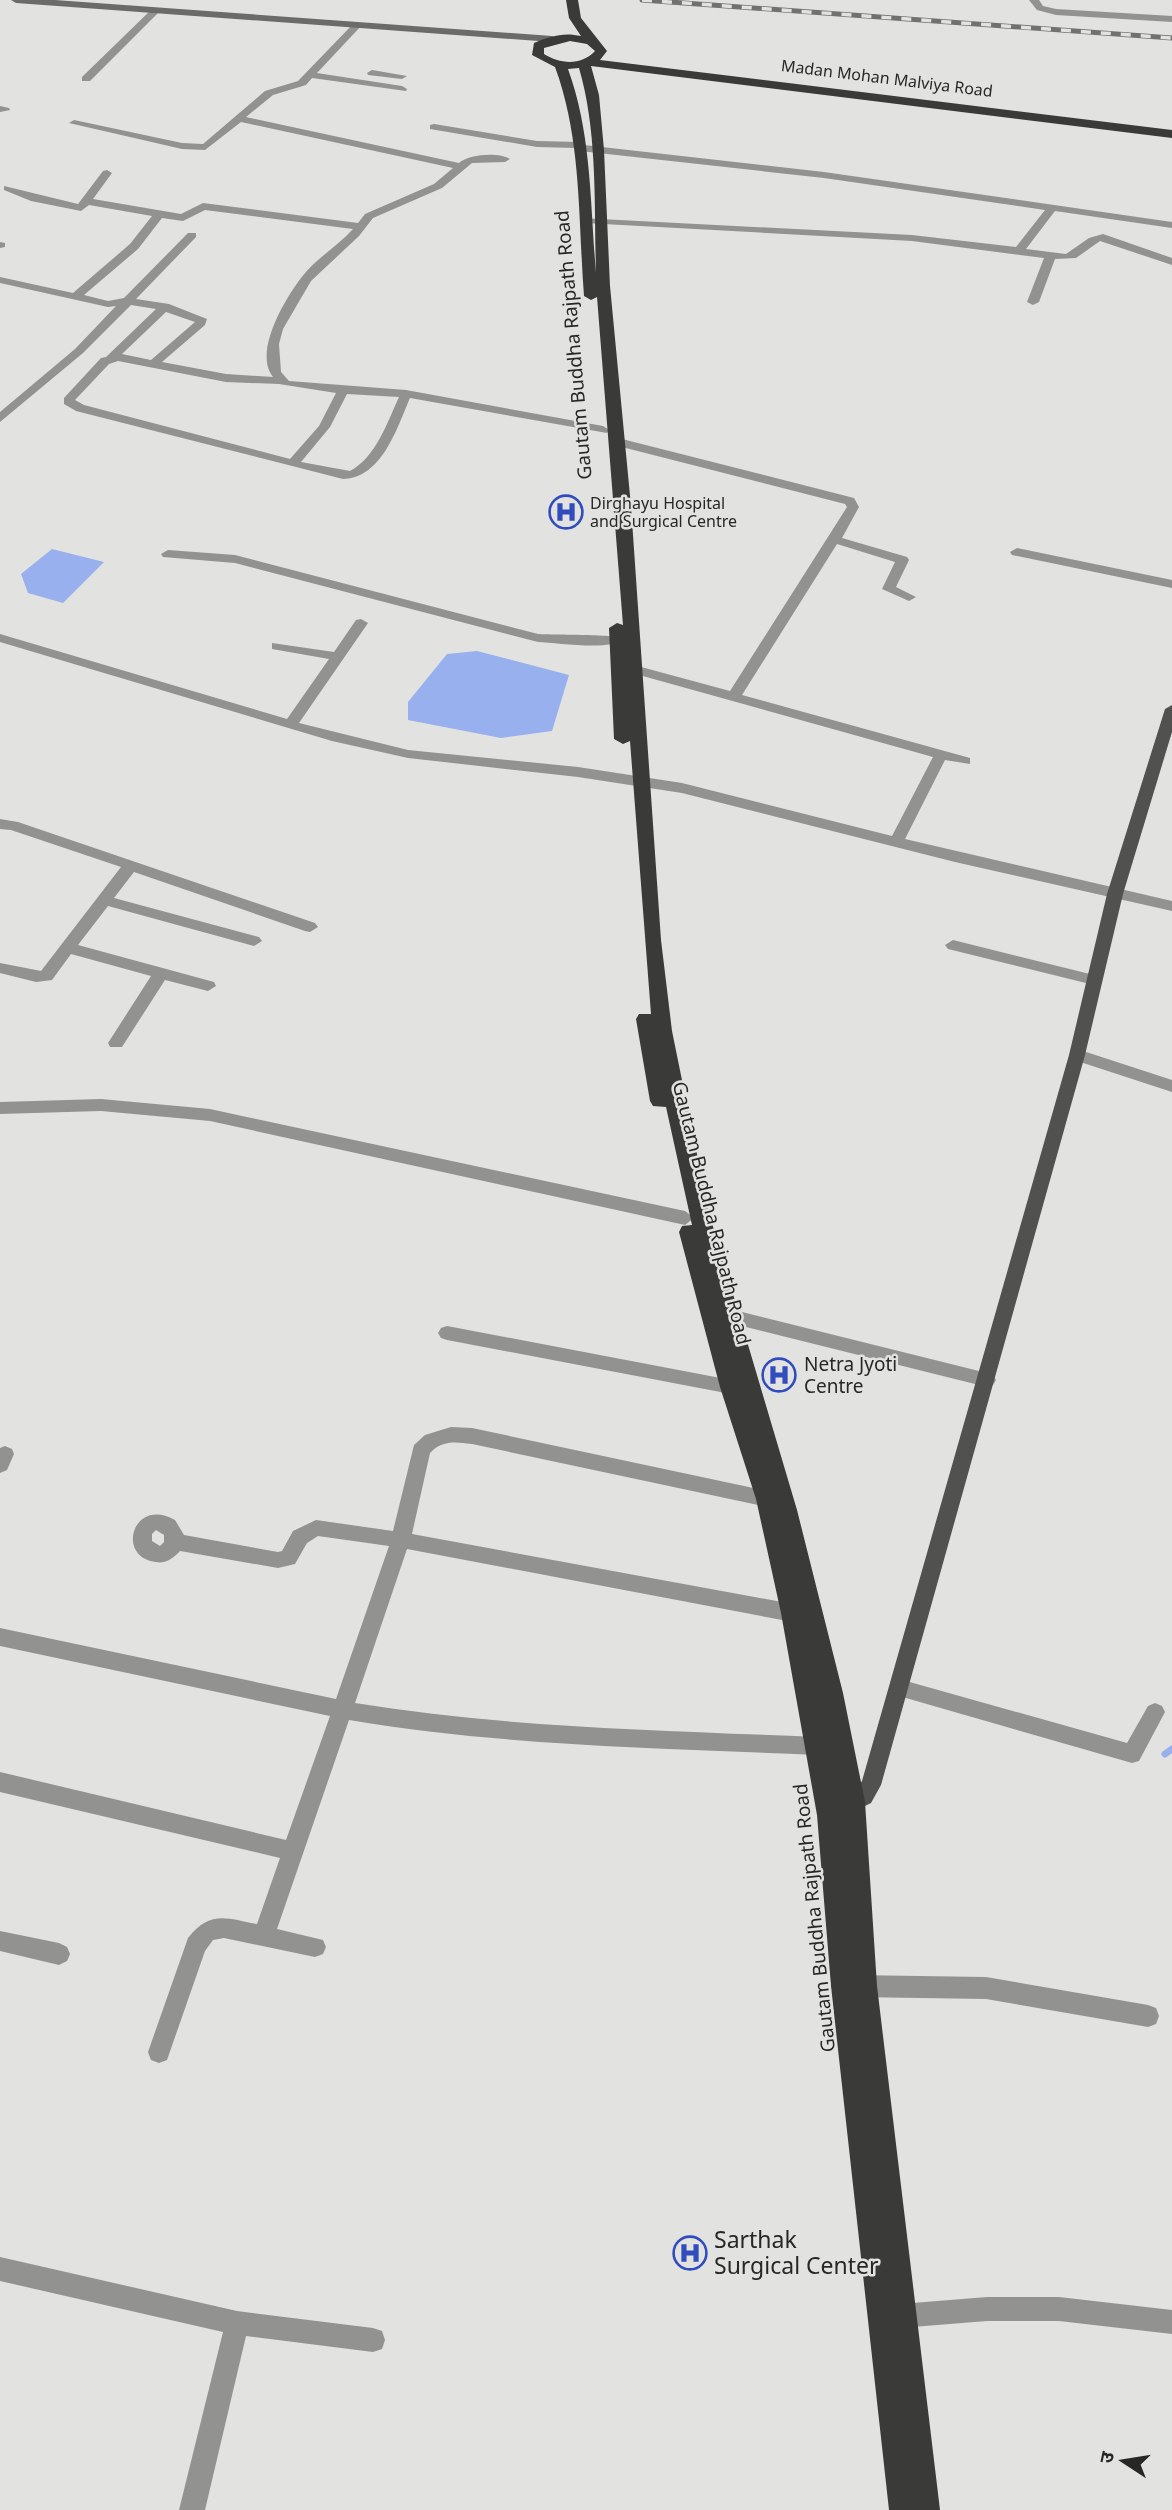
<svg xmlns="http://www.w3.org/2000/svg" width="1172" height="2510" font-family="'Noto Sans','Noto Sans Devanagari',sans-serif">
<rect width="100%" height="100%" fill="#e2e3e0"/>
<!-- water -->
<g fill="#98b0ee">
<polygon points="52,549 104,562 63,603 28,593 21,574"/>
<polygon points="477,651 569,675 552,731 501,738 408,720 408,702 447,654"/>
</g>
<g fill="none" stroke-linecap="round" stroke-linejoin="round">
<!-- stream -->
<polyline stroke="#98b0ee" stroke-width="7" points="1165,1754 1172,1749"/>
<!-- street -->
<g fill="#929291" fill-rule="evenodd">
<polygon points="1029,0 1039,0 1043,6 1056,9 1172,16 1172,22 1056,15 1037,10"/>
<polygon points="153,8 161,10 90,81 82,81 82,77"/>
<path d="M 354,23 L 362,25 L 317,73 L 402,86 L 407,89 L 406,91 L 312,78 L 306,85 L 273,95 L 246,117 L 459,163 C 469,154 499,152 510,159 L 505,162 L 472,163 L 442,188 L 373,218 L 359,236 L 311,281 L 283,329 L 279,344 L 281,372 L 289,381 L 406,390 L 603,426 L 609,430 L 607,433 L 410,398 C 397,428 382,478 343,479 L 76,411 L 64,404 L 64,398 L 101,358 L 106,357 L 156,309 L 131,305 L 83,353 L 0,422 L 0,412 L 75,349 L 116,306 L 108,307 L 0,283 L 0,277 L 73,293 L 130,244 L 152,216 L 89,205 L 81,211 L 31,201 L 4,190 L 4,186 L 78,204 L 103,171 L 107,170 L 112,173 L 93,199 L 181,214 L 203,203 L 358,223 L 365,214 L 434,184 L 453,168 L 241,122 L 205,150 L 182,149 L 69,123 L 74,120 L 182,143 L 203,144 L 265,91 L 298,81 ZM 205,210 L 353,229 C 337,247 315,259 301,278 C 285,299 253,352 273,377 L 226,374 L 162,362 L 205,325 L 207,319 L 169,304 L 136,299 L 196,237 L 196,233 L 188,233 L 124,298 L 108,301 L 84,295 L 138,249 L 162,218 L 183,221 ZM 166,312 L 195,322 L 151,360 L 122,354 ZM 118,361 L 226,382 L 279,384 L 336,393 L 319,426 L 290,459 L 84,405 L 75,400 L 109,364 ZM 347,394 L 399,397 C 387,423 376,457 350,471 L 301,462 L 330,427 Z"/>
<polygon points="372,70 407,76 402,79 368,75 367,73"/>
<polygon points="0,106 9,108 10,110 0,112"/>
<polygon points="434,124 537,141 579,142 584,145 824,172 1172,222 1172,228 1055,211 1026,249 1066,254 1089,238 1103,234 1172,258 1172,265 1100,241 1076,258 1055,259 1039,302 1033,305 1027,302 1044,258 912,241 585,223 580,220 581,218 912,235 1016,247 1045,210 824,178 580,151 575,148 537,147 430,129 430,125"/>
<polygon points="0,242 5,243 5,247 0,248"/>
<polygon points="618,438 854,498 859,507 842,538 907,557 909,560 896,587 916,597 909,601 882,589 895,562 837,544 742,695 970,758 970,764 945,760 905,839 1172,901 1172,911 955,862 682,793 578,777 408,758 332,741 0,642 0,634 287,719 329,659 272,649 272,643 334,652 356,620 361,619 368,623 299,723 408,750 578,767 682,783 892,836 933,757 614,668 612,665 619,661 730,691 847,507 845,504 614,445 612,442"/>
<polygon points="1017,548 1172,580 1172,588 1012,555 1010,552"/>
<path d="M 168,550 L 235,555 L 538,634 C 553,635 619,634 625,639 C 610,651 558,643 538,642 L 235,563 L 163,557 L 161,554 Z"/>
<polygon points="0,819 18,822 315,923 318,927 310,932 305,931 134,872 114,898 259,937 262,941 254,946 108,906 78,945 214,982 216,986 208,991 165,980 122,1047 110,1047 108,1043 151,976 71,954 52,980 36,982 0,973 0,963 41,971 121,867 11,830 0,829"/>
<polygon points="953,940 1094,975 1102,980 1094,985 948,949 945,945"/>
<polygon points="1077,1049 1172,1080 1172,1092 1071,1059 1069,1055 1071,1051"/>
<polygon points="101,1099 210,1109 685,1211 694,1218 685,1225 210,1121 101,1111 0,1114 0,1102"/>
<polygon points="718,1306 987,1373 993,1375 996,1380 993,1385 987,1387 718,1320 712,1318 709,1313 712,1308"/>
<polygon points="447,1326 731,1380 737,1382 740,1387 737,1392 731,1394 447,1340 441,1338 438,1333 441,1328"/>
<path d="M 451,1427 L 472,1428 L 767,1491 L 774,1493 L 777,1499 L 774,1505 L 767,1507 L 472,1444 C 455,1442 442,1440 430,1453 L 412,1534 L 793,1604 L 800,1607 L 803,1613 L 800,1619 L 793,1622 L 407,1549 L 355,1703 C 507,1728 662,1730 816,1737 L 823,1739 L 826,1746 L 823,1753 L 816,1755 C 660,1748 503,1746 349,1720 L 277,1929 L 323,1940 L 326,1947 L 323,1954 L 315,1957 L 224,1938 L 213,1940 L 205,1951 L 167,2060 L 159,2063 L 151,2060 L 148,2052 L 188,1938 C 210,1910 226,1918 257,1924 L 280,1858 L 0,1792 L 0,1772 L 286,1840 L 330,1716 L 0,1646 L 0,1628 L 336,1699 L 389,1546 L 318,1536 L 307,1543 L 295,1564 L 278,1568 L 180,1551 C 174,1558 165,1564 156,1562 C 115,1557 133,1496 175,1520 L 184,1535 L 278,1552 L 282,1551 L 293,1531 L 316,1520 L 393,1531 L 414,1445 L 425,1435 ZM 156,1530 L 164,1535 L 164,1542 L 160,1546 L 152,1541 L 152,1534 Z"/>
<polygon points="5,1446 12,1449 14,1454 7,1470 0,1473 0,1448"/>
<polygon points="899,1679 1127,1743 1148,1706 1155,1703 1162,1706 1165,1712 1139,1761 1132,1763 892,1694 889,1688 892,1682"/>
<polygon points="0,1931 59,1943 67,1947 70,1954 67,1961 59,1965 0,1951"/>
<polygon points="854,1975 986,1977 1148,2005 1156,2008 1159,2016 1156,2024 1148,2027 986,1999 854,1997 846,1994 843,1986 846,1978"/>
<polygon points="0,2257 237,2311 373,2328 382,2331 385,2340 382,2349 373,2352 246,2336 205,2510 179,2510 223,2332 0,2281"/>
<polygon points="987,2297 1059,2297 1172,2310 1172,2334 1059,2321 987,2321 900,2328 891,2325 888,2316 891,2307 900,2304"/>
</g>
<!-- secondary -->
<polygon fill="#6b6c6a" fill-rule="evenodd" points="11,0 55,0 552,36 557,39 552,42 16,3"/>
<!-- primary -->
<path fill="#51514f" fill-rule="evenodd" d="M 1172,705 L 1172,732 L 1123,894 L 1085,1055 L 881,1785 L 871,1803 L 845,1816 L 838,1813 L 835,1806 C 840,1794 854,1793 862,1781 L 1069,1055 L 1107,894 L 1165,709 Z"/>
<!-- highway -->
<path fill="#3a3b38" fill-rule="evenodd" d="M 566,0 L 578,0 L 581,18 L 607,51 L 600,60 L 1172,130 L 1172,138 L 591,66 L 599,95 L 604,150 L 610,286 L 631,506 L 661,940 L 672,1031 L 709,1213 L 797,1510 L 843,1693 L 865,1802 L 877,1986 L 940,2510 L 889,2510 L 831,1986 L 817,1815 L 781,1613 L 756,1499 L 720,1387 L 679,1232 L 682,1226 L 692,1225 L 666,1107 L 653,1106 L 650,1101 L 636,1019 L 639,1014 L 651,1014 L 630,741 L 623,744 L 614,739 L 609,628 L 617,623 L 623,625 L 597,297 L 591,300 L 584,296 C 578,219 582,140 555,67 L 532,55 L 534,43 C 550,36 564,32 581,36 L 569,18 ZM 570,41 L 587,44 L 595,51 C 581,66 560,64 544,54 L 544,48 ZM 579,68 C 598,133 594,205 596,273 C 590,204 592,135 568,69 Z"/>
<defs>
<polyline id="rail" points="642,0 1172,38"/>
</defs>
<!-- rail casing -->
<use href="#rail" stroke="#717170" stroke-width="5"/>
<!-- rail -->
<use href="#rail" stroke="#e2e3e0" stroke-width="3.5" stroke-dasharray="10" stroke-linecap="butt"/>
</g>
<!-- icons -->
<defs>
<symbol id="hospital-ring" viewBox="-11 -11 22 22"><circle r="9.5" fill="#e2e3e0" stroke="#304cbd" stroke-width="1.5"/><path d="M-5-5h3v3.5h4V-5h3V5h-3V1.5h-4V5h-3Z" fill="#304cbd"/></symbol>
</defs>
<g fill-rule="evenodd">
<use href="#hospital-ring" x="547" y="493" width="38" height="38"/>
<use href="#hospital-ring" x="760" y="1356" width="38" height="38"/>
<use href="#hospital-ring" x="671" y="2234" width="38" height="38"/>
</g>
<g text-anchor="middle" stroke-width="5" stroke-linejoin="round" paint-order="stroke">
<!-- far-street labels -->
<g font-size="16" fill="#272726" stroke="#e2e3e0">
<text transform="translate(887 78) rotate(7)" y="6">Madan Mohan Malviya Road</text>
</g>
<!-- far-poi labels -->
<g font-size="16" fill="#272726" stroke="#e2e3e0" text-anchor="start">
<text x="590" y="509">Dirghayu Hospital<tspan x="590" dy="18">and Surgical Centre</tspan></text>
</g>
<!-- street labels -->
<g font-size="19" fill="#272726" stroke="#e2e3e0">
<text transform="translate(573 345) rotate(-95)" y="7">Gautam Buddha Rajpath Road</text>
<text transform="translate(712 1213) rotate(76)" y="7">Gautam Buddha Rajpath Road</text>
<text transform="translate(814 1918) rotate(-96)" y="7">Gautam Buddha Rajpath Road</text>
</g>
<!-- poi labels -->
<g font-size="19" fill="#272726" stroke="#e2e3e0" text-anchor="start">
<text x="804" y="1371">Netra Jyoti<tspan x="804" dy="22">Centre</tspan></text>
</g>
<!-- near-poi labels -->
<g font-size="23" fill="#272726" stroke="#e2e3e0" text-anchor="start">
<text x="714" y="2248">Sarthak<tspan x="714" dy="26">Surgical Center</tspan></text>
</g>
</g>
<!-- north arrow -->
<g transform="translate(1123 2461) rotate(282)" stroke="#e2e3e0" stroke-width="5" paint-order="stroke">
<path d="M0-5L12 26L0 18L-12 26Z" fill="#272726"/>
<text y="-10" font-size="19" font-weight="bold" text-anchor="middle" fill="#272726">उ</text>
</g>
</svg>
